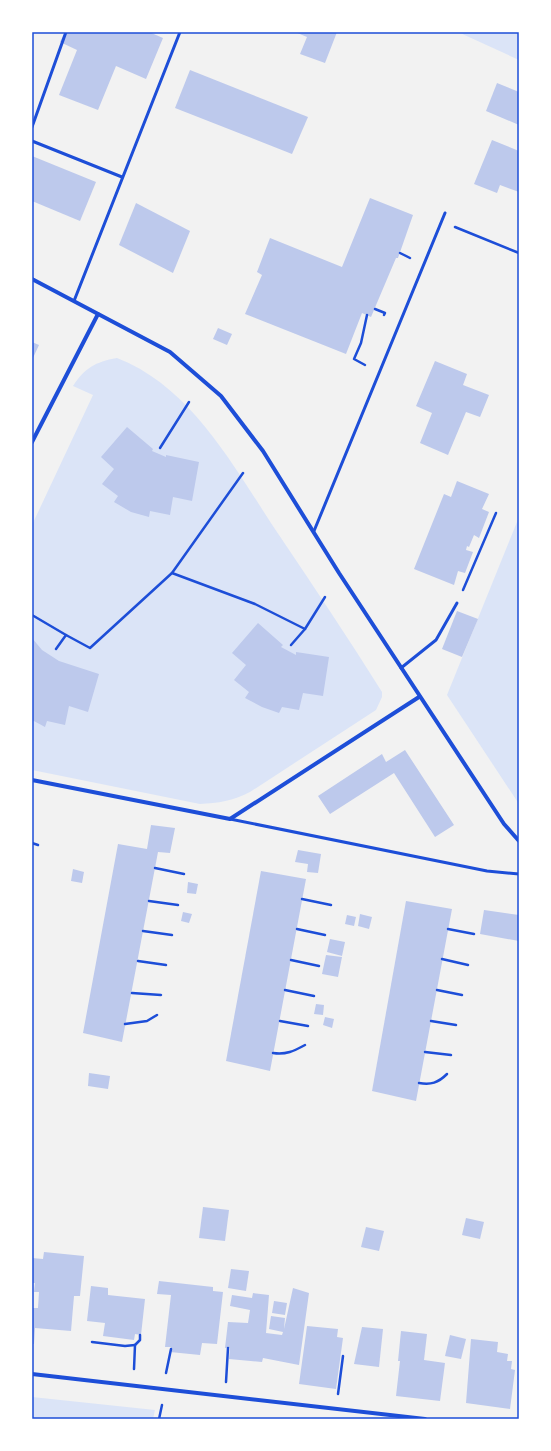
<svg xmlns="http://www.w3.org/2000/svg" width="551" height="1451" font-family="Poppins,sans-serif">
<rect width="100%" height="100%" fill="#f2f2f2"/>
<!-- green -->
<g fill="#dbe4f7">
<polygon points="458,32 519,32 519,60"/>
<path d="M 117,358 C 194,388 235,470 279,535 C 314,587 349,639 382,692 L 382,697 L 376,710 L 250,792 C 233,801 218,803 200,804 L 32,770 L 32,525 L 93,395 L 73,386 C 85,368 95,362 117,358 Z"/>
<polygon points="519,517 519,804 447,695"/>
<polygon points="32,1397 155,1410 153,1419 32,1419"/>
</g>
<!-- building -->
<g fill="#bdc9ec">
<polygon points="65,32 149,32 163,38 146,79 116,66 98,110 59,95 77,50 60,42"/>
<polygon points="295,32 337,32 325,63 300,54 307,37"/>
<polygon points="190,70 308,117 292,154 175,108"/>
<polygon points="497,83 519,92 519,125 486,111"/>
<polygon points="492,140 519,151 519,192 500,185 497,193 474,184"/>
<polygon points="32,156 96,182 80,221 32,201"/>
<polygon points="370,198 413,215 398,258 396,258 371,317 362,313 346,354 245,314 262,275 257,272 270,238 342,267"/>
<polygon points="136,203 190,231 173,273 119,245"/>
<polygon points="218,328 232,334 227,345 213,339"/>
<polygon points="32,342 39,345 32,360"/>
<polygon points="435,361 467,374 463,385 489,395 480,417 466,412 448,455 420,443 432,413 416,406"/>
<polygon points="127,427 153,449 152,451 166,457 166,455 199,462 192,501 173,497 170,515 150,511 149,517 131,512 114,502 118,496 102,484 114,469 101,457"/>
<polygon points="457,481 489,494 482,509 489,512 479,538 474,535 469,547 467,546 466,550 473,552 465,573 458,571 454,585 414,569 444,494 451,497"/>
<polygon points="457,611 478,619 462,657 442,649"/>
<polygon points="258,623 283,645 281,647 296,655 296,652 329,657 323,696 303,693 299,710 282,707 279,713 262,707 245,698 249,692 234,680 246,665 232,653"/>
<polygon points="32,638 42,650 59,661 99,674 88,712 69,706 65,725 47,721 45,727 32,720"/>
<polygon points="405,750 454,825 435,837 394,773 330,814 318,796 382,754 386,762"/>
<polygon points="151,825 175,828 170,853 158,852 122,1042 83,1033 118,844 147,849"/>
<polygon points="298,850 321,854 318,873 307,872 308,864 295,862"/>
<polygon points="73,869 84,872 82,883 71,881"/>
<polygon points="261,871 306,879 270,1071 226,1061"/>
<polygon points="188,882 198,884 196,894 187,893"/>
<polygon points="406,901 452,909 416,1101 372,1091"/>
<polygon points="484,910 519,915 519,941 480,934"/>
<polygon points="183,912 192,914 189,923 181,921"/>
<polygon points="360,914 372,917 369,929 358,926"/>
<polygon points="347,915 356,917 354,926 345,924"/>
<polygon points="330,939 345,942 342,956 327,952"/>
<polygon points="326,955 342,957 338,977 322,974"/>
<polygon points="316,1004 324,1005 323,1015 314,1014"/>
<polygon points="325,1017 334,1019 332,1028 323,1025"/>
<polygon points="89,1073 110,1076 108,1089 88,1086"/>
<polygon points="203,1207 229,1210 225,1241 199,1238"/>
<polygon points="466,1218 484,1222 480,1239 462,1235"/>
<polygon points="366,1227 384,1231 379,1251 361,1247"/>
<polygon points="44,1252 84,1256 80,1296 74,1296 71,1331 35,1328 34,1344 32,1344 32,1308 38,1308 39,1292 34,1292 35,1283 32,1283 32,1258 43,1259"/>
<polygon points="231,1269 249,1271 246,1291 228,1288"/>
<polygon points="159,1281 213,1287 213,1291 223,1292 217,1344 202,1343 200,1355 170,1352 171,1347 165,1347 171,1295 157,1294"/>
<polygon points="91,1286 108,1288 108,1295 145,1299 141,1335 135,1334 134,1340 103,1336 105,1323 87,1321"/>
<polygon points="293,1288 309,1293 299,1365 263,1358 262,1362 229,1359 230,1348 225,1348 228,1322 248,1323 250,1310 230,1306 232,1295 252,1298 253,1293 269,1295 266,1333 282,1335 283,1332 269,1329 271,1316 285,1318 284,1329"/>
<polygon points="274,1301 287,1303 285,1315 272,1313"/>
<polygon points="307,1326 338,1329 337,1337 343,1338 336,1389 299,1384"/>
<polygon points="362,1327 383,1329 379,1367 354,1364"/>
<polygon points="401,1331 427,1334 424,1360 445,1363 440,1401 396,1396 400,1361 398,1361"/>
<polygon points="450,1335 466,1339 461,1359 445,1356"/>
<polygon points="471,1339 498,1342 497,1352 508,1354 507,1361 512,1361 511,1369 515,1370 510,1409 466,1403"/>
</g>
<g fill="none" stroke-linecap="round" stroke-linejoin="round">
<!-- path -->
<g stroke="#1d4ed8" stroke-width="2.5">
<polyline points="455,227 519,253"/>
<polyline points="400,253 410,258"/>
<polyline points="375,309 385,313 384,315"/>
<polyline points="365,365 354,359 361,343 367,315"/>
<polyline points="160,448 189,402"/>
<polyline points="172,573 255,604 305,629"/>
<polyline points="463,590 496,513"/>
<polyline points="32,615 66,635"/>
<polyline points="291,645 305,629 325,597"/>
<polyline points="56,649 66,635 90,648 172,573 243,473"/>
<polyline points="32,843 38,845"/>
<polyline points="155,868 184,874"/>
<polyline points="302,899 331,905"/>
<polyline points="149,901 178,905"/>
<polyline points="297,929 325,935"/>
<polyline points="448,929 474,934"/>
<polyline points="143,931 172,935"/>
<polyline points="442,959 468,965"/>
<polyline points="291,960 319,966"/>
<polyline points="138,961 166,965"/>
<polyline points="285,990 314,996"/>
<polyline points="437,990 462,995"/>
<polyline points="132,993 161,995"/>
<polyline points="280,1021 308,1026"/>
<polyline points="431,1021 456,1025"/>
<polyline points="125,1024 147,1021 157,1015"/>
<polyline points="425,1052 451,1055"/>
<path d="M 273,1053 C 286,1055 294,1051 305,1045"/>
<path d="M 419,1083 C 431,1085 438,1083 447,1074"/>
<polyline points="92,1342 125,1346 135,1345"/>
<polyline points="134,1369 135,1345 140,1340 140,1335"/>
<polyline points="166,1373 171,1349"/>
<polyline points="226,1382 228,1348"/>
<polyline points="338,1394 343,1356"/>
<polyline points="159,1419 162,1405"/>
</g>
<!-- service -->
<g stroke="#1d4ed8" stroke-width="3">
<polyline points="32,127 66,32"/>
<polyline points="32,141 122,177"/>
<polyline points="74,301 180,32"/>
<polyline points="314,531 445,213"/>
<polyline points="401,668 436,640 457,603"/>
<polyline points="230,819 487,871 519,874"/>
</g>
<!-- minor -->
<g stroke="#1d4ed8" stroke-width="4">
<polyline points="32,279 170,352 221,396 263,451 339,573 504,824 519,841"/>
<polyline points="32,442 98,314"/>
<polyline points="32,780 230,819 419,697"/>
<polyline points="32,1374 425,1419"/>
</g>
</g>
<!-- border -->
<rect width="551" height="1451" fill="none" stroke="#ffffff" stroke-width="66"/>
<rect x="33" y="33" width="485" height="1385" fill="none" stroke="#1d4ed8" stroke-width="1.5"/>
</svg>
